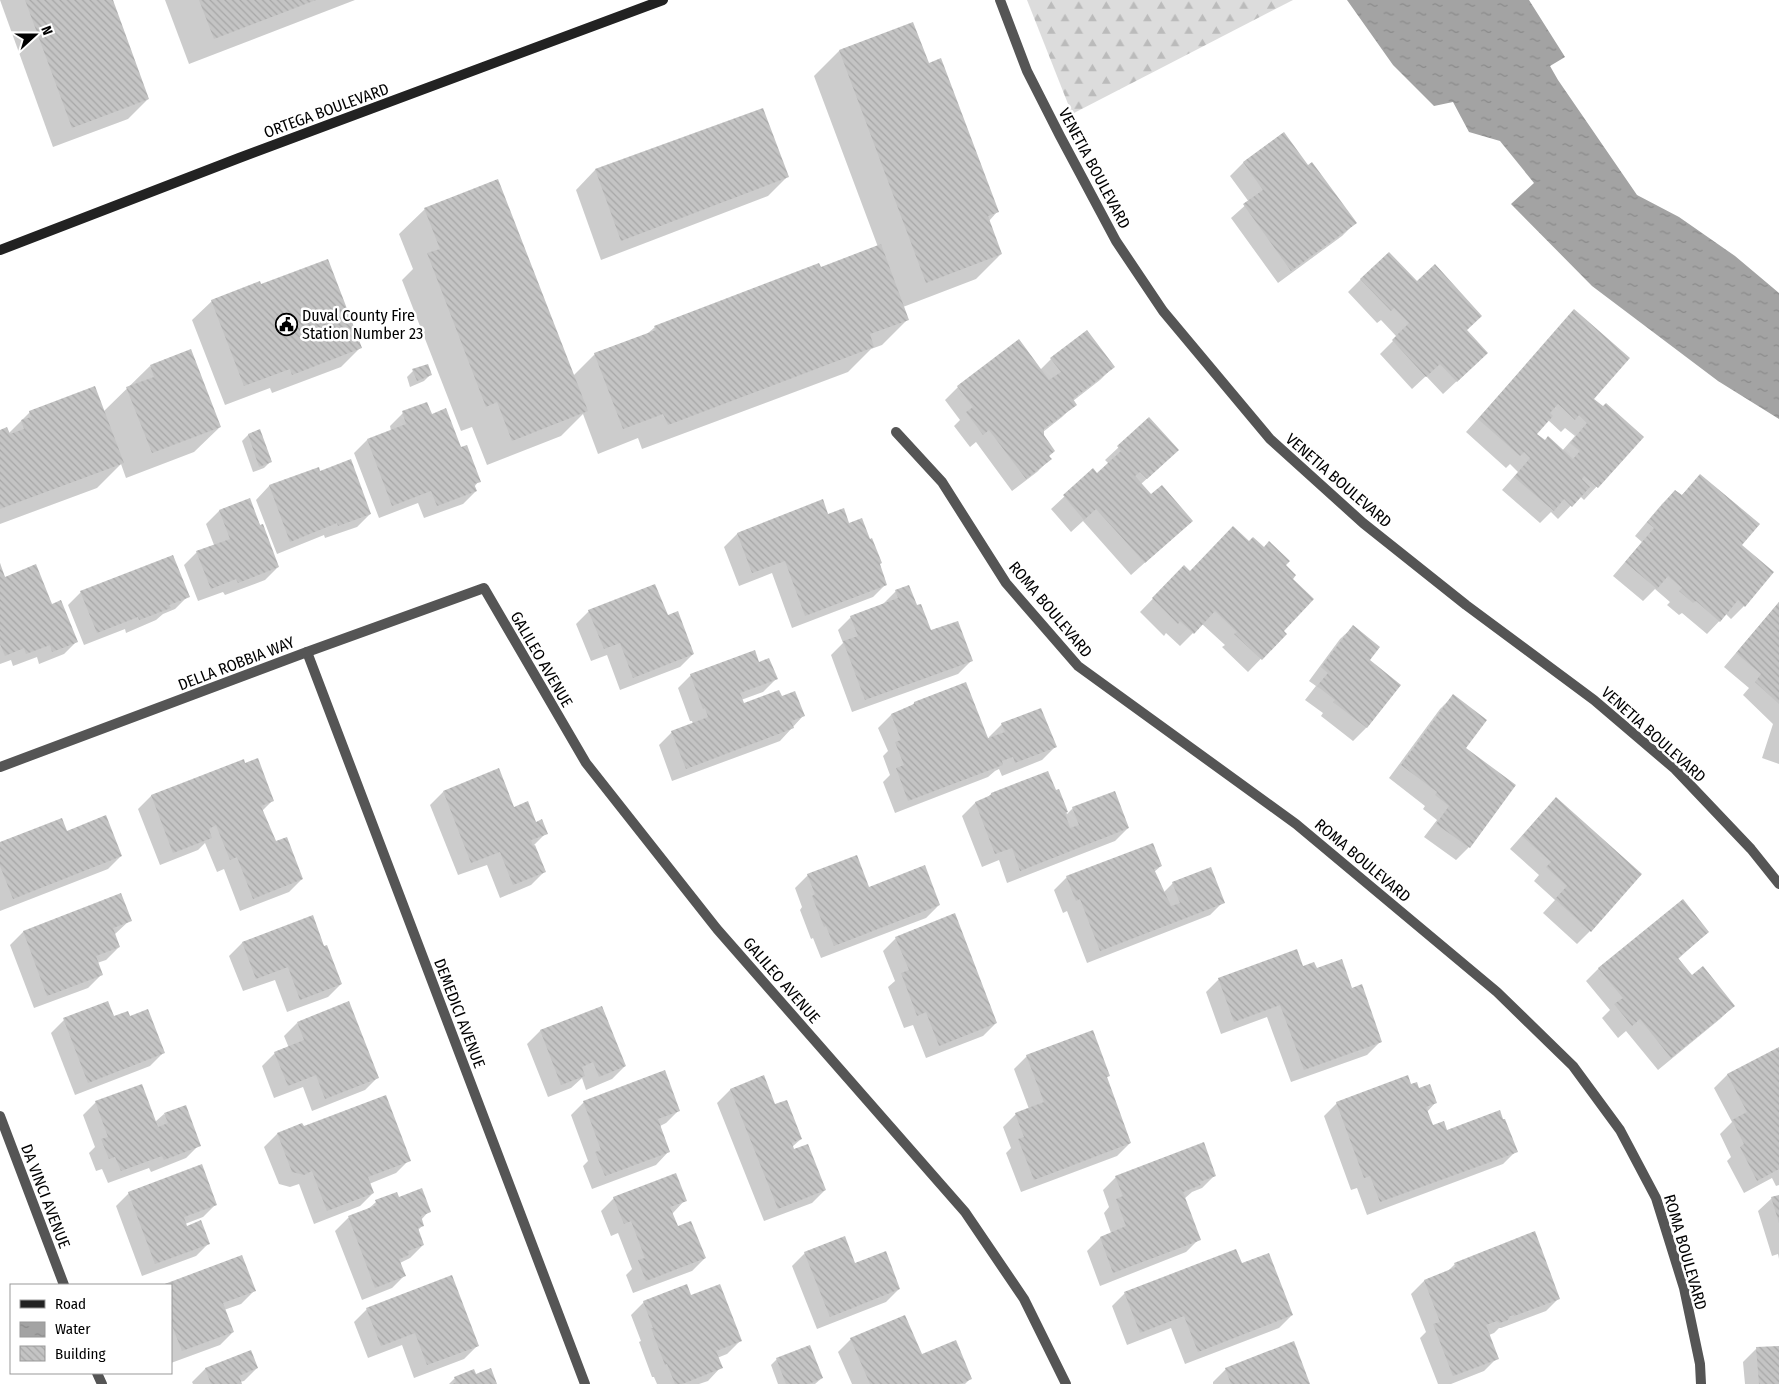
<svg xmlns="http://www.w3.org/2000/svg" width="1779" height="1384" font-family="'Fira Sans Condensed',sans-serif">
<defs>
<pattern id="forest-firs" width="22" height="20" patternUnits="userSpaceOnUse" patternTransform="scale(1.25)"><rect width="22" height="20" fill="#dcdcdc"/><path d="M5 1l3.5 6h-7zM16 11l3.5 6h-7z" fill="#bbb"/></pattern>
<pattern id="water-ripples" width="26" height="14" patternUnits="userSpaceOnUse" patternTransform="scale(1.25)"><rect width="26" height="14" fill="#a3a3a3"/><path d="M2 4q2-2 4 0t4 0M15 11q2-2 4 0t4 0" fill="none" stroke="#8b8b8b"/></pattern>
<pattern id="building-back-hatch" width="6" height="6" patternUnits="userSpaceOnUse" patternTransform="scale(1.25)"><rect width="6" height="6" fill="#c4c4c4"/><path d="M-1 5l2 2M0 0l6 6M5-1l2 2" fill="none" stroke="#a7a7a7"/></pattern>
</defs>
<rect width="100%" height="100%" fill="#fff"/>
<!-- forest -->
<polygon fill="url(#forest-firs)" points="1027,0 1293,0 1072,114"/>
<!-- water -->
<polygon fill="url(#water-ripples)" points="1347,0 1529,0 1565,57 1550,66 1558,80 1637,195 1679,217 1735,256 1779,293 1779,419 1718,381 1592,286 1511,204 1534,183 1500,141 1469,132 1453,102 1434,106 1393,65"/>
<!-- shadow -->
<g fill="#0003" fill-rule="evenodd">
<polygon points="0,0 112,0 148,99 128,119 53,147"/>
<polygon points="165,0 355,0 189,64"/>
<polygon points="839,51 928,64 997,212 989,221 1001,254 976,279 903,307 908,319 882,345 871,349 848,372 642,449 638,438 598,454 583,414 561,436 487,465 472,427 461,431 402,280 413,269 399,234 425,209 573,376 595,354 647,334 655,327 878,247 814,76"/>
<polygon points="762,109 787,177 768,196 601,260 576,190 595,170"/>
<polygon points="1283,133 1308,167 1355,223 1342,236 1278,283 1231,218 1249,202 1230,176 1243,163"/>
<polygon points="1361,279 1465,330 1473,366 1443,394 1426,376 1412,389 1380,354 1397,337 1381,320 1377,323 1348,292"/>
<polygon points="260,286 360,348 341,367 272,393 270,388 225,405 192,320 212,301"/>
<path d="M 1574,311 L 1592,399 L 1643,437 L 1584,500 L 1580,496 L 1558,519 L 1551,512 L 1540,523 L 1502,490 L 1518,472 L 1510,464 L 1506,468 L 1466,432 ZM 1548,420 L 1561,432 L 1565,428 L 1575,436 L 1562,451 L 1545,442 L 1536,434 Z"/>
<polygon points="1051,359 1113,367 1100,380 1073,401 1075,404 1062,417 1043,432 1050,459 1037,472 1012,491 976,442 970,447 954,426 960,420 945,400 958,387 1040,370"/>
<polygon points="150,366 220,427 194,452 126,478 121,464 97,488 0,524 0,431 9,433 30,412 103,412"/>
<polygon points="413,371 430,375 424,381 410,387 407,377"/>
<polygon points="403,413 431,415 460,448 479,481 474,487 476,491 463,504 424,518 418,503 379,518 354,453 367,440 391,431 390,426"/>
<polygon points="1149,419 1164,463 1141,484 1178,533 1131,575 1083,521 1071,532 1051,509 1093,470 1097,475 1109,464 1105,460"/>
<polygon points="259,430 270,462 264,468 253,472 242,441 248,435"/>
<polygon points="318,468 319,472 370,514 357,527 325,538 324,535 277,554 256,500 269,486"/>
<polygon points="1700,476 1741,545 1744,606 1731,619 1726,614 1707,634 1682,613 1679,615 1667,605 1670,602 1655,589 1643,601 1613,576 1642,542 1635,536 1662,504 1675,491 1681,496"/>
<polygon points="249,500 278,567 265,580 225,595 223,592 198,601 184,565 197,552 214,545 206,524 219,511"/>
<polygon points="823,501 827,515 849,525 878,565 886,584 873,597 792,628 772,573 739,586 724,547 737,534"/>
<polygon points="1249,543 1284,565 1291,579 1282,631 1285,634 1248,672 1222,647 1225,645 1202,624 1180,646 1166,633 1164,636 1140,612 1171,580 1190,573"/>
<polygon points="0,566 5,578 51,605 77,641 64,654 39,664 37,657 13,666 11,660 0,664"/>
<polygon points="896,591 916,606 930,632 971,661 958,674 852,712 831,655 843,643 838,630 851,617 882,605"/>
<polygon points="81,592 188,596 175,609 163,614 156,620 126,633 125,629 84,645 68,605"/>
<polygon points="1779,602 1779,764 1762,758 1773,724 1743,695 1749,688 1724,667"/>
<polygon points="589,611 667,617 693,654 680,667 620,690 607,655 591,661 576,624"/>
<polygon points="1353,627 1368,661 1399,685 1366,728 1353,741 1321,716 1323,713 1305,700 1316,686 1309,681 1340,639"/>
<polygon points="758,663 776,679 763,692 741,700 743,705 781,697 803,716 780,741 672,781 659,745 672,732 693,724 692,721 690,721 678,688 691,675"/>
<polygon points="1453,696 1464,748 1514,785 1469,847 1456,860 1424,837 1437,820 1423,809 1425,806 1389,778 1440,709"/>
<polygon points="914,703 990,739 989,737 1002,724 1055,747 1042,760 1002,776 999,769 995,771 988,777 895,813 883,782 890,775 883,756 888,751 878,728 891,715 911,707"/>
<polygon points="243,761 273,800 262,811 275,843 302,879 289,892 240,911 224,869 217,872 205,843 198,850 160,865 138,809 151,796"/>
<polygon points="1058,791 1067,814 1073,808 1128,828 1115,841 1007,883 999,860 982,867 962,816 975,803 987,798 991,794"/>
<polygon points="443,792 513,808 546,833 534,845 544,872 531,885 500,898 487,865 458,875 430,805"/>
<polygon points="1543,812 1590,931 1577,944 1543,913 1555,900 1534,881 1539,875 1510,849"/>
<polygon points="0,843 121,856 108,869 0,911"/>
<polygon points="1161,866 1154,872 1163,893 1173,883 1223,902 1210,915 1087,963 1067,911 1063,913 1054,890 1067,877"/>
<polygon points="808,875 869,888 939,905 926,918 821,958 813,938 811,939 800,910 802,907 795,888"/>
<polygon points="121,895 130,920 114,935 119,947 106,960 97,963 101,975 88,988 34,1008 10,945 23,932"/>
<polygon points="313,917 324,947 341,984 328,997 287,1012 275,980 243,991 229,956 242,943"/>
<polygon points="1708,932 1678,959 1692,977 1733,1006 1720,1019 1658,1070 1626,1031 1618,1038 1602,1018 1610,1010 1586,981 1599,968"/>
<polygon points="896,938 996,1023 983,1036 926,1058 913,1025 904,1028 888,987 895,981 883,951"/>
<polygon points="1302,967 1316,970 1352,990 1380,1042 1367,1055 1291,1082 1267,1017 1221,1034 1206,992 1219,979"/>
<polygon points="602,1007 625,1066 612,1079 586,1090 582,1078 571,1088 548,1097 527,1044 540,1031"/>
<polygon points="113,1018 129,1018 163,1053 150,1066 75,1095 51,1033 64,1020"/>
<polygon points="297,1023 378,1077 365,1090 312,1111 303,1087 274,1098 262,1066 275,1053 289,1048 284,1036"/>
<polygon points="1779,1048 1779,1185 1776,1186 1772,1178 1744,1193 1727,1161 1731,1157 1720,1134 1732,1122 1714,1088 1727,1075"/>
<polygon points="1027,1056 1108,1076 1106,1079 1130,1143 1117,1156 1021,1192 1006,1153 1011,1148 1003,1127 1016,1114 1029,1109 1014,1069"/>
<polygon points="764,1077 775,1106 801,1139 792,1147 793,1151 825,1190 812,1203 764,1221 717,1103 730,1090"/>
<polygon points="1410,1085 1435,1103 1427,1112 1432,1127 1516,1151 1503,1164 1367,1215 1357,1188 1351,1190 1324,1116 1337,1103"/>
<polygon points="96,1102 155,1122 164,1114 199,1145 186,1158 151,1172 149,1168 108,1183 102,1169 96,1171 89,1153 95,1147 83,1115"/>
<polygon points="584,1102 679,1110 666,1123 660,1126 669,1151 656,1165 592,1189 583,1166 588,1161 571,1115"/>
<polygon points="302,1125 303,1128 409,1160 396,1173 369,1184 373,1193 360,1206 314,1224 299,1184 290,1187 279,1184 264,1147 277,1134"/>
<polygon points="1215,1175 1202,1188 1192,1192 1184,1199 1199,1239 1186,1252 1100,1286 1087,1251 1100,1238 1111,1233 1104,1213 1109,1207 1103,1190 1116,1177"/>
<polygon points="129,1193 216,1204 203,1217 185,1224 186,1228 209,1243 196,1256 142,1276 116,1206"/>
<polygon points="1779,1196 1779,1259 1778,1254 1772,1256 1758,1211 1772,1198"/>
<polygon points="398,1198 429,1211 421,1220 423,1225 417,1231 423,1245 410,1258 400,1263 405,1275 392,1288 362,1300 335,1231 348,1218 367,1210 376,1202"/>
<polygon points="614,1198 685,1200 672,1214 677,1227 705,1258 692,1271 633,1293 626,1275 632,1269 618,1233 611,1236 601,1211"/>
<polygon points="805,1253 854,1264 899,1289 886,1302 817,1329 792,1266"/>
<polygon points="241,1256 254,1291 241,1304 224,1310 233,1332 220,1345 171,1363 171,1285 165,1285"/>
<polygon points="1455,1264 1559,1298 1546,1311 1501,1328 1499,1328 1494,1333 1489,1335 1497,1358 1484,1371 1451,1384 1438,1384 1420,1338 1426,1332 1411,1294 1424,1281 1446,1273"/>
<polygon points="1125,1293 1292,1315 1279,1328 1185,1364 1171,1328 1127,1345 1112,1306"/>
<polygon points="691,1297 740,1341 727,1354 717,1358 721,1367 708,1381 699,1384 657,1384 654,1377 652,1377 639,1342 641,1341 631,1315 644,1302"/>
<polygon points="367,1309 477,1346 464,1359 414,1378 402,1345 368,1358 354,1322"/>
<polygon points="851,1339 921,1356 971,1378 965,1384 852,1384 838,1352"/>
<polygon points="1779,1347 1779,1384 1745,1384 1743,1362 1756,1349"/>
<polygon points="250,1352 257,1368 244,1381 240,1382 241,1384 193,1384 192,1382 205,1369"/>
<polygon points="777,1359 822,1378 815,1384 778,1384 771,1365"/>
<polygon points="1226,1369 1309,1384 1213,1384 1213,1382"/>
<polygon points="475,1376 496,1384 449,1384 455,1378"/>
</g>
<!-- building -->
<g fill="url(#building-back-hatch)" fill-rule="evenodd">
<polygon points="25,0 113,0 149,99 72,128"/>
<polygon points="199,0 316,0 214,39"/>
<polygon points="913,22 929,63 941,58 999,212 988,216 1002,254 926,283 839,50"/>
<polygon points="763,108 789,177 621,241 595,169"/>
<polygon points="1284,132 1308,165 1312,162 1357,223 1291,271 1243,204 1263,190 1243,162"/>
<polygon points="498,179 588,411 512,441 497,402 486,407 427,253 440,249 424,208"/>
<polygon points="881,244 909,320 870,334 874,347 668,425 663,414 623,429 594,353 656,330 654,326 819,263 821,267"/>
<polygon points="1389,252 1417,281 1435,264 1482,316 1467,330 1488,353 1457,382 1440,364 1426,377 1392,340 1409,323 1394,308 1391,311 1360,279"/>
<polygon points="328,259 362,348 292,375 290,369 244,386 211,300 260,281 261,284"/>
<path d="M 1574,309 L 1630,358 L 1594,399 L 1603,406 L 1606,403 L 1644,437 L 1598,488 L 1584,476 L 1582,479 L 1590,487 L 1572,507 L 1564,499 L 1554,511 L 1514,477 L 1530,458 L 1524,452 L 1520,456 L 1478,419 ZM 1558,404 L 1575,420 L 1579,415 L 1587,423 L 1570,443 L 1580,451 L 1573,459 L 1548,436 L 1545,440 L 1537,434 L 1553,416 L 1550,413 Z"/>
<polygon points="1087,330 1115,367 1073,399 1077,405 1044,429 1044,435 1055,451 1049,456 1052,459 1026,479 989,430 983,435 966,412 973,407 957,386 1019,339 1049,380 1061,372 1050,358"/>
<polygon points="191,349 221,427 152,453 126,387 154,377 150,365"/>
<polygon points="428,364 432,375 417,381 412,369"/>
<polygon points="95,386 124,463 0,509 0,430 7,427 10,434 24,429 21,420 31,417 29,411"/>
<polygon points="427,402 432,414 446,408 461,447 467,445 481,482 474,484 477,491 437,506 431,491 392,506 367,439 406,424 402,411"/>
<polygon points="1149,417 1179,450 1147,479 1140,472 1135,476 1151,494 1162,485 1193,521 1145,563 1096,509 1084,520 1063,495 1093,468 1097,473 1121,451 1117,446"/>
<polygon points="260,429 272,462 259,467 248,434"/>
<polygon points="351,459 371,514 338,526 337,523 290,542 269,485 319,467 320,471"/>
<polygon points="1700,474 1760,524 1742,545 1774,572 1745,607 1738,600 1720,622 1696,601 1693,603 1679,591 1682,588 1668,576 1657,589 1625,562 1654,528 1647,522 1675,490 1682,495"/>
<polygon points="250,498 260,525 263,524 279,567 238,583 236,579 211,589 196,551 230,539 219,510"/>
<polygon points="823,499 828,514 844,508 849,523 862,518 870,539 872,538 882,563 880,564 887,585 805,616 785,561 752,573 737,533"/>
<polygon points="1233,526 1249,541 1253,537 1264,547 1269,541 1290,561 1286,565 1296,575 1293,579 1314,599 1284,631 1287,634 1262,660 1234,634 1237,632 1215,611 1194,634 1180,621 1178,624 1152,598 1184,565 1190,571"/>
<polygon points="173,555 190,597 169,605 171,608 139,620 138,617 97,633 80,591"/>
<polygon points="0,563 5,577 36,564 52,604 61,600 78,642 52,652 50,645 26,654 24,648 5,656 0,644"/>
<polygon points="655,584 668,615 678,611 694,654 633,678 620,643 604,649 588,610"/>
<polygon points="909,585 917,605 921,604 931,630 958,621 973,661 865,700 843,641 858,636 850,616 898,598 895,590"/>
<polygon points="1779,602 1779,704 1755,682 1761,674 1736,653"/>
<polygon points="1353,625 1380,647 1370,660 1401,685 1367,728 1333,702 1335,700 1317,686 1328,673 1321,667"/>
<polygon points="755,650 759,662 769,658 778,679 740,693 744,703 779,690 782,696 795,691 805,716 791,721 794,728 686,769 671,731 708,717 705,708 703,709 690,674"/>
<polygon points="966,682 988,738 1005,732 1001,723 1041,708 1057,747 1015,763 1013,757 1002,761 1003,765 908,801 896,768 904,765 895,742 901,740 891,714 914,704 914,702"/>
<polygon points="1453,694 1487,720 1466,748 1516,785 1470,848 1436,824 1449,806 1435,795 1437,792 1401,765"/>
<polygon points="258,758 274,801 261,806 276,841 287,837 303,879 253,899 237,857 230,860 216,825 209,829 212,838 173,853 151,795 244,759 245,763"/>
<polygon points="499,768 514,807 528,801 536,822 542,819 548,834 531,840 533,846 535,845 546,872 513,885 500,852 471,863 443,791"/>
<polygon points="1048,771 1056,790 1059,789 1068,812 1065,813 1070,828 1079,825 1072,807 1115,791 1129,828 1020,871 1012,848 995,854 975,802 991,795 991,793"/>
<polygon points="1556,797 1642,874 1591,932 1555,899 1567,886 1546,867 1551,862 1522,836"/>
<polygon points="106,815 122,856 13,899 0,866 0,842 62,818 67,831"/>
<polygon points="1153,843 1162,866 1154,869 1171,906 1180,903 1172,882 1211,867 1225,903 1100,951 1080,899 1076,901 1066,876"/>
<polygon points="857,855 869,887 925,865 940,905 834,946 826,926 824,927 812,896 815,894 807,874"/>
<polygon points="121,893 132,921 113,928 120,947 96,956 103,975 47,996 23,931"/>
<polygon points="1683,899 1709,932 1678,958 1692,975 1703,966 1735,1006 1671,1058 1640,1019 1632,1026 1614,1004 1623,998 1598,968"/>
<polygon points="955,913 997,1023 939,1046 926,1012 917,1016 901,973 909,970 895,937"/>
<polygon points="313,915 324,946 327,945 342,984 300,1000 288,967 256,979 242,942"/>
<polygon points="1297,949 1303,966 1314,962 1317,968 1342,959 1352,988 1362,984 1382,1042 1304,1070 1280,1005 1234,1022 1218,978"/>
<polygon points="108,1001 114,1016 128,1011 130,1016 148,1009 165,1053 88,1083 63,1018"/>
<polygon points="349,1001 379,1078 325,1099 316,1075 288,1086 274,1052 304,1040 297,1022"/>
<polygon points="602,1006 626,1066 599,1077 593,1062 582,1067 585,1076 561,1085 540,1030"/>
<polygon points="1093,1030 1110,1076 1107,1077 1131,1143 1034,1180 1018,1139 1024,1137 1015,1113 1044,1102 1026,1055"/>
<polygon points="1779,1047 1779,1169 1757,1181 1740,1147 1744,1144 1732,1120 1747,1112 1727,1074"/>
<polygon points="665,1070 680,1111 658,1119 670,1152 605,1176 595,1152 601,1150 583,1101"/>
<polygon points="764,1075 775,1104 787,1100 802,1139 792,1143 794,1149 808,1144 826,1190 778,1209 730,1089"/>
<polygon points="1408,1075 1411,1084 1417,1082 1419,1088 1430,1084 1437,1103 1426,1107 1433,1125 1444,1121 1447,1130 1500,1110 1503,1119 1505,1119 1518,1152 1380,1202 1370,1176 1364,1178 1336,1102"/>
<polygon points="142,1084 158,1127 168,1123 164,1113 186,1105 201,1146 164,1160 162,1156 121,1171 115,1157 109,1159 101,1139 108,1137 95,1101"/>
<polygon points="386,1095 411,1161 368,1177 374,1193 327,1211 312,1171 304,1175 292,1172 277,1133 302,1123 304,1126"/>
<polygon points="1204,1142 1216,1176 1199,1182 1201,1185 1183,1192 1201,1240 1113,1273 1100,1237 1126,1226 1116,1199 1123,1196 1115,1176"/>
<polygon points="202,1164 217,1205 184,1217 187,1226 201,1220 210,1244 155,1264 128,1192"/>
<polygon points="676,1173 687,1201 670,1207 678,1226 691,1221 706,1258 646,1281 638,1260 645,1258 631,1221 624,1224 613,1197"/>
<polygon points="422,1188 431,1212 421,1216 424,1226 418,1228 424,1245 408,1251 409,1255 399,1259 406,1276 375,1288 348,1216 377,1205 375,1200 397,1192 399,1197"/>
<polygon points="1779,1195 1779,1223 1771,1197"/>
<polygon points="1535,1231 1560,1299 1514,1316 1514,1315 1510,1316 1508,1320 1500,1323 1497,1321 1486,1325 1499,1359 1453,1376 1433,1324 1440,1322 1424,1280 1456,1267 1454,1263"/>
<polygon points="845,1236 855,1263 886,1251 900,1289 830,1317 804,1252"/>
<polygon points="1236,1249 1242,1263 1269,1253 1293,1315 1198,1352 1184,1316 1140,1333 1124,1292"/>
<polygon points="242,1255 256,1291 223,1303 234,1332 182,1351 171,1323 171,1285 162,1285"/>
<polygon points="452,1275 479,1346 427,1365 415,1333 381,1346 366,1308"/>
<polygon points="687,1284 691,1295 720,1284 742,1341 716,1351 723,1368 682,1384 675,1384 667,1364 665,1365 651,1328 653,1328 643,1301"/>
<polygon points="905,1315 922,1354 956,1340 972,1379 960,1384 870,1384 850,1338"/>
<polygon points="1294,1341 1310,1384 1231,1384 1225,1368"/>
<polygon points="810,1345 823,1378 809,1384 786,1384 776,1358"/>
<polygon points="1779,1346 1779,1384 1759,1384 1756,1347"/>
<polygon points="251,1350 258,1368 239,1376 242,1384 211,1384 205,1368"/>
<polygon points="491,1368 497,1384 453,1384 456,1382 454,1377 474,1369 476,1374"/>
</g>
<g fill="none" stroke-linecap="round" stroke-linejoin="round">
<!-- minor -->
<g stroke="#555" stroke-width="10">
<polyline points="1000,0 1027,71 1060,136 1116,241 1163,311 1270,439 1363,523 1466,605 1594,700 1675,769 1751,849 1779,884"/>
<polyline points="896,432 942,482 1006,583 1078,666 1296,824 1497,992 1573,1066 1620,1130 1656,1198 1684,1288 1700,1364 1701,1384"/>
<polyline points="307,652 585,1384"/>
<polyline points="0,767 307,652 484,588 586,763 717,929 965,1212 1024,1299 1066,1384"/>
<polyline points="0,1116 64,1285"/>
<polyline points="97,1373 102,1384"/>
</g>
<!-- secondary -->
<polyline stroke="#222" stroke-width="10" points="0,250 239,158 663,0"/>
</g>
<!-- icons -->
<defs>
<symbol id="civic-ring" viewBox="-11 -11 22 22"><circle r="9.5" fill="#fff" stroke="#000" stroke-width="1.5"/><path d="M-.6-6.5H3V-4.5H.6V-3L4-1V1h2V6H-6V1h2V-1L-.6-3ZM-1.2 2.5V6h2.4V2.5Z" fill="#000"/></symbol>
</defs>
<g fill-rule="evenodd">
<use href="#civic-ring" x="274" y="312" width="25" height="25"/>
</g>
<g text-anchor="middle" stroke-width="5" stroke-linejoin="round" paint-order="stroke">
<!-- street labels -->
<g font-size="16" fill="#000" stroke="#fff">
<text transform="translate(326 110) rotate(-20)" y="6">ORTEGA BOULEVARD</text>
<text transform="translate(1095 168) rotate(62)" y="6">VENETIA BOULEVARD</text>
<text transform="translate(1339 480) rotate(41)" y="6">VENETIA BOULEVARD</text>
<text transform="translate(1051 609) rotate(50)" y="6">ROMA BOULEVARD</text>
<text transform="translate(542 659) rotate(60)" y="6">GALILEO AVENUE</text>
<text transform="translate(236 663) rotate(-21)" y="6">DELLA ROBBIA WAY</text>
<text transform="translate(1654 734) rotate(42)" y="6">VENETIA BOULEVARD</text>
<text transform="translate(1363 860) rotate(40)" y="6">ROMA BOULEVARD</text>
<text transform="translate(782 980) rotate(49)" y="6">GALILEO AVENUE</text>
<text transform="translate(460 1013) rotate(69)" y="6">DEMEDICI AVENUE</text>
<text transform="translate(46 1196) rotate(69)" y="6">DA VINCI AVENUE</text>
<text transform="translate(1686 1252) rotate(74)" y="6">ROMA BOULEVARD</text>
</g>
<!-- poi labels -->
<g font-size="16" fill="#000" stroke="#fff" text-anchor="start">
<text x="302" y="321">Duval County Fire<tspan x="302" dy="18">Station Number 23</tspan></text>
</g>
</g>
<!-- legend -->
<rect x="10" y="1284" width="162" height="90" fill="#ffffff" stroke="#999999"/>
<rect x="20" y="1300" width="25" height="8" fill="#222222" stroke="#999999"/>
<text x="55" y="1309" font-size="15" fill="#000000">Road</text>
<rect x="20" y="1322" width="25" height="15" fill="url(#water-ripples)" stroke="#999999"/>
<text x="55" y="1334" font-size="15" fill="#000000">Water</text>
<rect x="20" y="1346" width="25" height="15" fill="url(#building-back-hatch)" stroke="#999999"/>
<text x="55" y="1359" font-size="15" fill="#000000">Building</text>
<!-- north arrow -->
<g transform="translate(35 35) rotate(69)" stroke="#ffffff" stroke-width="4" paint-order="stroke">
<path d="M0-4L9 19L0 12L-9 19Z" fill="#000000"/>
<text y="-8" font-size="14" font-weight="bold" text-anchor="middle" fill="#000000">N</text>
</g>
</svg>
